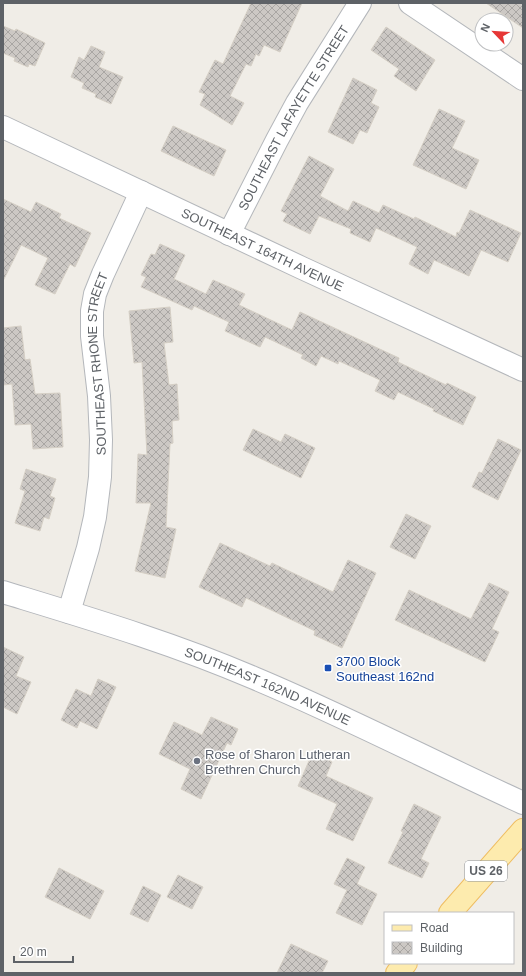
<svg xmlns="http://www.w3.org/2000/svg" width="526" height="976" font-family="Arial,sans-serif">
<defs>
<pattern id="building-cross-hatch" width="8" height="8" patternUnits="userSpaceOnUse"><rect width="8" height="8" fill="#ccc8c4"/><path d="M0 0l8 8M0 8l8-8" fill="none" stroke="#a9a6a3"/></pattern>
</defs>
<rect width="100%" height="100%" fill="#f0ede7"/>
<!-- building -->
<g fill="url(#building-cross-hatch)" stroke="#d5cfc5">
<polygon points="251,3 302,3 280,52 264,45 259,56 256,54 251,66 246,64 230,96 244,103 232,125 200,105 205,94 199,92 215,60 223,64"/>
<polygon points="486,3 523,3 523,28"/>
<polygon points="3,26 15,31 16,29 45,43 35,66 29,64 28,67 14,61 15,58 3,53"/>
<polygon points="386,27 435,60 416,91 394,76 399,69 371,50"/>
<polygon points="91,46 105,52 99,67 123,77 111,104 95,97 96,94 82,88 84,83 71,77 79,57 84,60"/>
<polygon points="353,78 377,90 371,103 379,107 367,133 360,130 353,144 328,132"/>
<polygon points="439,109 465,121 452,148 479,160 466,189 413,165"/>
<polygon points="173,126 226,150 214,176 161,151"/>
<polygon points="309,156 334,169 320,196 348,211 353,201 379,213 383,205 414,219 415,217 456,237 457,232 459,233 470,210 521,233 508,262 481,250 469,276 434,260 428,274 409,264 417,247 376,228 370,242 350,233 351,229 319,216 310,234 283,221 287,214 281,211"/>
<polygon points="3,199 31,212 36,202 61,214 59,218 91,233 75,267 70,264 55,294 35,285 48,258 21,245 3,281"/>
<polygon points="160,244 185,255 174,279 206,294 213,280 245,294 239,305 292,330 300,312 399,358 398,362 446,385 447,383 476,397 463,425 433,411 434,409 398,392 394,400 375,391 380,380 339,361 338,364 321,356 316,366 301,358 303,355 265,337 260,347 225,331 229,322 194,306 192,310 141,287 146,277 141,275 151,254 155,255"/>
<polygon points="170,307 173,342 164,343 169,385 177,384 179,420 172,421 173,443 170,444 166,527 176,529 165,578 135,571 151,503 136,503 138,454 147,455 142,362 134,363 129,311"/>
<polygon points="21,326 25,360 30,359 35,394 60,393 63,447 33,449 31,424 15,425 12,384 3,385 3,328"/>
<polygon points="253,429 281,442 285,434 315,448 301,478 243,450"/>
<polygon points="498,439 521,450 498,500 472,487 479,472 482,473"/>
<polygon points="26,469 56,479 50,496 55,498 49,519 44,517 40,531 15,523 25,491 20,489"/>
<polygon points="406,514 431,526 415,559 390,547"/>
<polygon points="220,543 270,566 272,563 333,592 348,560 376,573 342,648 314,635 315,631 246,598 242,607 199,587"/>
<polygon points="489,583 509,592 492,629 499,632 485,662 395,620 409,590 471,619"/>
<polygon points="3,647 24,657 16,676 31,682 17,714 3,707"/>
<polygon points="98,679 116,687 97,729 80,721 77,728 61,720 76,689 91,696"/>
<polygon points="211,717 238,729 231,745 227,743 201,799 181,789 190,769 159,754 174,722 202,735"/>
<polygon points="312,754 318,756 318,755 332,762 326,776 373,798 353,841 326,829 337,804 298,786"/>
<polygon points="414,804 441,817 421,859 429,863 422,878 388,863 403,832 401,831"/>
<polygon points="347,858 365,867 357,884 377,894 362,925 336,913 347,890 334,884"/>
<polygon points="59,868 104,891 90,919 45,897"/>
<polygon points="178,875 203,887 192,909 167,897"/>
<polygon points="143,886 161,895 148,922 130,914"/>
<polygon points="291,944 328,961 322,973 277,973"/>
</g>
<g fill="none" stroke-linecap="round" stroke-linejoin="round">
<defs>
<g id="street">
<polyline points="410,3 523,79"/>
<path id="s1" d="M 3,127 L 302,268 L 523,370"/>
<path id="s2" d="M 229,234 L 277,140 L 297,103 L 360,3"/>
<path id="s3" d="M 69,612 L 88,548 L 95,517 L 100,477 L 101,440 L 99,396 L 92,336 L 92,311 L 95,294 L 103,274 L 141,192"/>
</g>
<g id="secondary">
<path id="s4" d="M 3,592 C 88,618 173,643 254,678 C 345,716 433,762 523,803"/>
</g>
<g id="primary">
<polyline points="450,913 523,830"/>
<polyline points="397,973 406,963"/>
</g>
</defs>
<!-- street casing -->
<use href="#street" stroke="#b4b7bb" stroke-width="24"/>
<!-- secondary casing -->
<use href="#secondary" stroke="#b3b6bb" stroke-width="24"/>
<!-- primary casing -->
<use href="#primary" stroke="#efbd61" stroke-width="24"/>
<!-- street -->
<use href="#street" stroke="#fff" stroke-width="22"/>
<!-- secondary -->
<use href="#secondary" stroke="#fff" stroke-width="22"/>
<!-- primary -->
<use href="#primary" stroke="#fdebae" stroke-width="22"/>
</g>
<!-- markers -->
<rect fill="#1a4fb4" stroke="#fff" stroke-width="1.5" x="324" y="664" width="8" height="8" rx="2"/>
<circle fill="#6b7280" stroke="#fff" stroke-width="1.5" cx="197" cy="761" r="4"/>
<g text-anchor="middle" stroke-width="3" stroke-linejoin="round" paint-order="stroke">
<!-- shield labels -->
<rect fill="#fff" stroke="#8e9195" stroke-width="1" x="465" y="861" width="42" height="20" rx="3"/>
<g font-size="12" font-weight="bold" fill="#5e6267">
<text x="486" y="875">US 26</text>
</g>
<!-- street labels -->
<g font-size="13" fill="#5e6267" stroke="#fff">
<text dy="5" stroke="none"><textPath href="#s2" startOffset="133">SOUTHEAST LAFAYETTE STREET</textPath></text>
<text dy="5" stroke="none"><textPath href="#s1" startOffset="287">SOUTHEAST 164TH AVENUE</textPath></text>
<text dy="5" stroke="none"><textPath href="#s3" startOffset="253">SOUTHEAST RHONE STREET</textPath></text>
<text dy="5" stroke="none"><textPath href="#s4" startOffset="281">SOUTHEAST 162ND AVENUE</textPath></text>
</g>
<!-- transit labels -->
<g font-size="13" fill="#164399" stroke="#fff" text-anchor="start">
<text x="336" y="666">3700 Block<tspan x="336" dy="15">Southeast 162nd</tspan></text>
</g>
<!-- worship labels -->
<g font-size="13" fill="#5b616d" stroke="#fff" text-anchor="start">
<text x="205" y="759">Rose of Sharon Lutheran<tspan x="205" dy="15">Brethren Church</tspan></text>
</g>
</g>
<!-- border -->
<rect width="526" height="976" fill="none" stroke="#5e6267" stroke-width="8"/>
<!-- legend -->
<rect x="384" y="912" width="130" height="52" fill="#ffffff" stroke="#bfc0c2"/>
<rect x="392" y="925" width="20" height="6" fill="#fdebae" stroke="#bfc0c2"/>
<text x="420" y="932" font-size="12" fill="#5e6267">Road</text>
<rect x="392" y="942" width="20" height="12" fill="url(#building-cross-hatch)" stroke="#bfc0c2"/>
<text x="420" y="952" font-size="12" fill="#5e6267">Building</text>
<!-- north arrow -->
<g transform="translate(494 32) rotate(295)"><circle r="19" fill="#ffffff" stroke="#bfc0c2"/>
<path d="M0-3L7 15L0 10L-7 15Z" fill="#e63736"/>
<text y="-6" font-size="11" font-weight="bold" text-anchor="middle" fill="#5e6267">N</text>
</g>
<!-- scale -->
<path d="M14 956v6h59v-6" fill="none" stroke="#5e6267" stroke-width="2"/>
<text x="20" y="956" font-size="12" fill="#5e6267" stroke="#ffffff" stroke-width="3" paint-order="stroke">20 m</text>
</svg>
